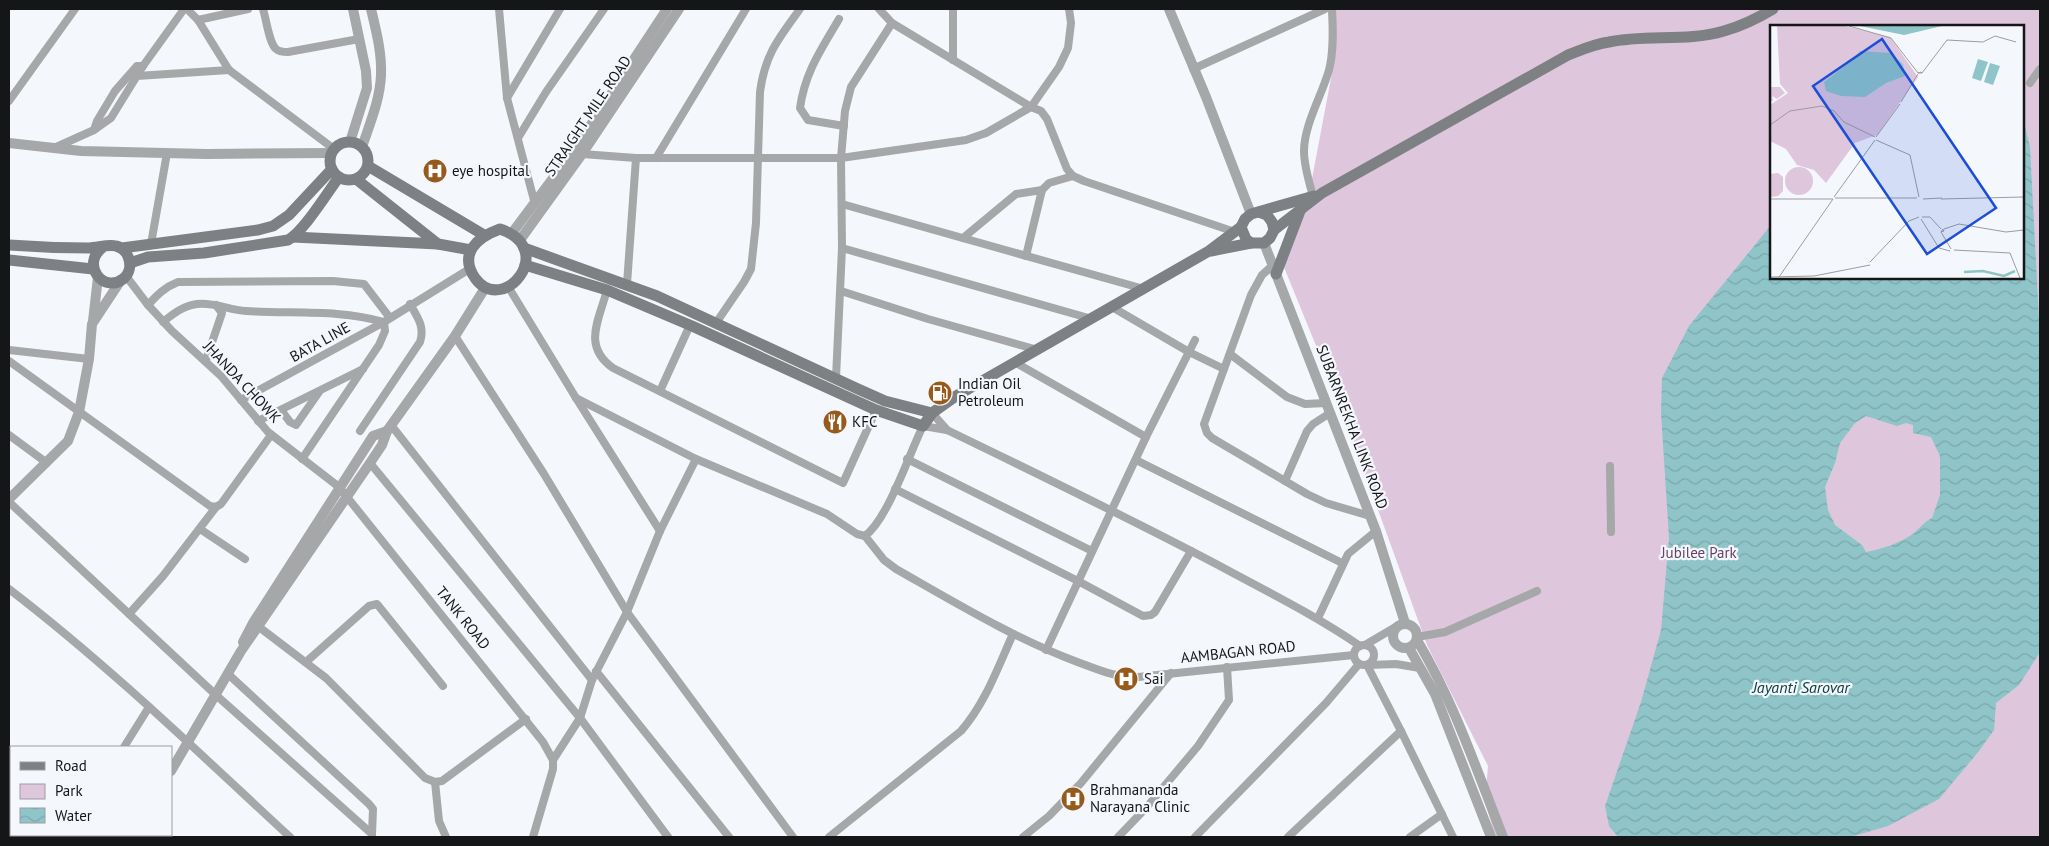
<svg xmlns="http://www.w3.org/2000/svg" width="2049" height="846" font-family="'PT Sans',sans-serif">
<defs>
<pattern id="water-waves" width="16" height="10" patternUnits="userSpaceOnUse" patternTransform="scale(1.25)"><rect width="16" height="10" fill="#8fc5c8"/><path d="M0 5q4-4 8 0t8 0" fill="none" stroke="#7aa8ab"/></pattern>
</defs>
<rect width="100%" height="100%" fill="#f4f7fc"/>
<!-- park -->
<path fill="#dec6dd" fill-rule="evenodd" d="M 1328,9 L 2040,9 L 2040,837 L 1495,837 L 1485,801 L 1488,766 L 1427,645 L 1339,402 L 1279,255 L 1311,184 L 1332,73 ZM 1772,26 L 2023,26 L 2023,278 L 1772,278 Z"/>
<!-- water -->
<path fill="url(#water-waves)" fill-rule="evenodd" d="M 2023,118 L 2030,147 L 2040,339 L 2040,652 L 2019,685 L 1996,703 L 1994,730 L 1979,751 L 1939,799 L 1888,826 L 1850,837 L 1618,837 L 1609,826 L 1605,806 L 1641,702 L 1661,630 L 1669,538 L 1661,413 L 1662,378 L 1689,326 L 1771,225 L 1772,278 L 2023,278 ZM 1866,416 L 1897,426 L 1906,423 L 1913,425 L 1913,433 L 1931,437 L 1940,456 L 1940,495 L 1932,518 C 1924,522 1920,528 1914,533 C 1901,543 1882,549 1866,552 L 1862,545 L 1835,525 L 1828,510 L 1825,487 L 1835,463 L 1840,443 L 1855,423 Z"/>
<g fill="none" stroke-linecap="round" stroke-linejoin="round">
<!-- minor -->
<g stroke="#a5a7a8" stroke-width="8">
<polyline points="187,9 198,20 229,70 334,149"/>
<path d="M 263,9 C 266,18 269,43 276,49 C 279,52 284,52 288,52 L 359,39"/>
<polyline points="499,9 507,98 535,204"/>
<polyline points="879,9 892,23 1031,107 1041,111 1047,119 1067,169 1073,176 1084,181 1235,232"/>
<path d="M 839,19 C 821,50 805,72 800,108 L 808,120 L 844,126"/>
<polyline points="198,20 248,9"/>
<polyline points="953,60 953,9"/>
<polyline points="1193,69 1325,9"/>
<polyline points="137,76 229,70"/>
<polyline points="2030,83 2040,69"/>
<polyline points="507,98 560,9"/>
<polyline points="9,101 75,9"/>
<polyline points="94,130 97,121 115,91 137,66 143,66"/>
<polyline points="518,138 546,92 604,9"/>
<polyline points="54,148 94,130 111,118 143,66 184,9"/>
<polyline points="582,154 636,158 841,158 966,140 986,133 1031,107 1059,67 1068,48 1071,23 1069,9"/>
<polyline points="656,158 746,9"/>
<path d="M 1313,196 C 1309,182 1304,166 1304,151 C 1304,125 1322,95 1329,70 C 1334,51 1333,28 1332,9"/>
<polyline points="842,204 1144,289"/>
<polyline points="963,238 1016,194 1042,190"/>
<polyline points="151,244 167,153"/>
<polyline points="842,248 1092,319"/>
<polyline points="1026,256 1042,190 1049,183 1073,176"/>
<polyline points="1272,266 1262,275 1251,295 1204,424 1207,433 1212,438 1307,494 1326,503 1370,516"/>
<polyline points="126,276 148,305 172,331 221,376 268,432 339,487 543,742 553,760 553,769 533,837"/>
<polyline points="627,284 636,158"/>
<polyline points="509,288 576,398 660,531"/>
<path d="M 607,290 C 599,320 582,346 613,368 L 843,483 L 876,410"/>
<polyline points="841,291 928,319 1038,350"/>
<path d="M 148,305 C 157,295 165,287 178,282 L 333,281 L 364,284 L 390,318"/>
<polyline points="1112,307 1189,352 1224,369"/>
<path d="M 163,322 C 174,313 183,306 197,304 C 214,302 229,310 246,311 C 293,314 339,309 384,322 L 385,331 L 379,345 L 302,459"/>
<path d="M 716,323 L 744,282 L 751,269 L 756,223 L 760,92 C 765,54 779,38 800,9"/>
<polyline points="455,336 544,474 627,612 793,837"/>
<polyline points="9,350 89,359"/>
<polyline points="1230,354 1287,397 1305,404 1326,403"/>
<polyline points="206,360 222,313 216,305"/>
<polyline points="9,361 210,506 216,507 221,504 271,435"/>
<polyline points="1016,363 1146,437"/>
<polyline points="836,378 842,248 841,158 845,111 851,87 892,23"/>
<polyline points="660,391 690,325"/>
<path d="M 576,398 L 696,459 L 827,514 L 857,534 L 865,536 C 888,519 909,454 923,426 L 947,430 C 1038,474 1129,518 1218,565 C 1266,591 1315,615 1360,646"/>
<polyline points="241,400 384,322 471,268"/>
<polyline points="281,410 290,422 296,425 319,392"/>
<polyline points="932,413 947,430"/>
<polyline points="258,421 363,369"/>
<polyline points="391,425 592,680"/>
<path d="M 360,431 L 420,342 C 425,327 418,318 410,304"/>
<polyline points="9,435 47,463"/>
<polyline points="907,459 1092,551"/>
<polyline points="1136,460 1342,563"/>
<polyline points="370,463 580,718 668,837"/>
<polyline points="1610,466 1611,532"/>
<polyline points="1285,481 1307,431 1313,424 1330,413"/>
<polyline points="895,489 1078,581 1143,616 1151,615 1155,612 1191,551"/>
<polyline points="9,502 217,696 372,834 372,837"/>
<polyline points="200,529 245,559"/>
<path d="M 865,536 L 884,560 L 896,569 C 956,603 1015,639 1080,663 C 1099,670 1117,678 1138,677 L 1354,655"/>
<path d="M 9,589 C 108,665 198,752 290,837"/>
<polyline points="129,614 163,576 216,507"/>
<polyline points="1318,618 1348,554 1376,531"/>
<polyline points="259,627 326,678 425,778 435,782 442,781 526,719"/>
<polyline points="1417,637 1445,632 1537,591"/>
<circle cx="1364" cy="655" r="10"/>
<polyline points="1365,645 1399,625"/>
<polyline points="1046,650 1146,437 1195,340"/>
<polyline points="306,662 369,606 377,604 443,686"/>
<polyline points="1367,665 1401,731 1453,837"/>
<polyline points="1368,665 1396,664 1420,668"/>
<polyline points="596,671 729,837"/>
<polyline points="228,674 369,804 373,809 372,834"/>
<polyline points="124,747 149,707"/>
<polyline points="553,760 580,718 592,680 627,612 660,531 696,459"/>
<polyline points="435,782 439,821 446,837"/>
<polyline points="69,837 71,835"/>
<path d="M 829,837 L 961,731 C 985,704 998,667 1013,634"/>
<polyline points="1023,837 1049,816 1081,783 1171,673"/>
<polyline points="1118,837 1146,808 1198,746 1229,700 1227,667"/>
<polyline points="1195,837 1326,703 1359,664"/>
<polyline points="1288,837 1401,731"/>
<polyline points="1410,837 1442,814"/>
</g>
<!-- tertiary -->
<g stroke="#a5a7a8" stroke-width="10">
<polyline points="1169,9 1206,97 1251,214"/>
<polyline points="350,142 367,88 366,71 353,9"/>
<polyline points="9,143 81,151 207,154 331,153"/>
<path d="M 362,147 C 370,123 380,100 381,75 C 382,53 376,30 371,9"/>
<polyline points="512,233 575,149 667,9"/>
<polyline points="520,240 582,154 679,9"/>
<polyline points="1264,243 1376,531 1405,623"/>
<polyline points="93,321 98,277"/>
<polyline points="9,499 68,441 79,412 89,359 92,324 121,280"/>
<circle cx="1405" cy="636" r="12"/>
<path d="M 1417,640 C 1454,702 1477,771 1503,837"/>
<polyline points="243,642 253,623 373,436 387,431"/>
<polyline points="1409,648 1435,694 1491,837"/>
<polyline points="171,771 241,651 370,463 382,445 387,431 455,336 485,288"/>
<polyline points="126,837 128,835"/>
<polyline points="138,837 138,835"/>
</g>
<!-- secondary -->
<g stroke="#7d8183" stroke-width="11">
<circle cx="349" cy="161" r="19"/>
<polyline points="368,166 484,235"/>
<polyline points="356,179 438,244 471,250"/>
<path d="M 500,229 C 559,249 503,317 475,278 C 458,253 478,237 500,229 Z"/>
<path d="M 1274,230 L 1322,193 L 1568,55 C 1581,50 1594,44 1609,42 C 1646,34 1687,42 1724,31 C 1742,26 1758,18 1773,9"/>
<polyline points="293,237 438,244"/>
<polyline points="1251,243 1246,239 1241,227 1245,219 1251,214 1314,196"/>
<path d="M 9,245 C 36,247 62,248 89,248 C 97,248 108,244 116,246 C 130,249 135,270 123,279 C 103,294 81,264 102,248"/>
<polyline points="122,248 258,230 273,226 289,215 332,169"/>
<polyline points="524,248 657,296 858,389 885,401 932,413"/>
<polyline points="1211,251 1251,243 1264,243 1270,238 1274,230 1272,222 1267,215 1259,212"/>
<polyline points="9,260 93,269"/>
<path d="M 130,263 L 148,257 L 204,253 L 288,240 C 304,231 327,193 339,177"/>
<polyline points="525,265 607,290 692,326 876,410 923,426 932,413 956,396 1209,251 1241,227"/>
<polyline points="1276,274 1300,211"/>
</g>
</g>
<!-- icons -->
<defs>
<symbol id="hospital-disc" viewBox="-11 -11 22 22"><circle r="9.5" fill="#965a1c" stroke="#f4f7fc"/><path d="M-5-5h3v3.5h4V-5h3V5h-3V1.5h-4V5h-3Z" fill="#fff"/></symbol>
<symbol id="fuel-disc" viewBox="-11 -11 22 22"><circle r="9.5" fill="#965a1c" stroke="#f4f7fc"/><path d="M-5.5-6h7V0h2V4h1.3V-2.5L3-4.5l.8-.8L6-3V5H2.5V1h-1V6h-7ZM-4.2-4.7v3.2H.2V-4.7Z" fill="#fff"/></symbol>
<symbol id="restaurant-disc" viewBox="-11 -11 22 22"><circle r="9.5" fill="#965a1c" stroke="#f4f7fc"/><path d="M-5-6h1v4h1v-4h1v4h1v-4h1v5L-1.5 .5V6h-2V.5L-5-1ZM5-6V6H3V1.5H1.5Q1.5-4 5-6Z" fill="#fff"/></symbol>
</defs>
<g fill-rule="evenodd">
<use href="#hospital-disc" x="421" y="157" width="28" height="28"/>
<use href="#fuel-disc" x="926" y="379" width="28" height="28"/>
<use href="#restaurant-disc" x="821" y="408" width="28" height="28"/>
<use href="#hospital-disc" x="1112" y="665" width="28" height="28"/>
<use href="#hospital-disc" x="1059" y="785" width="28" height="28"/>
</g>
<g text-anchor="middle" stroke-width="4.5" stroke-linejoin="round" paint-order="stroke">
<!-- street labels -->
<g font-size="15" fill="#151617" stroke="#f4f7fc">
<text transform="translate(588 116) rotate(-56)" y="5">STRAIGHT MILE ROAD</text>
<text transform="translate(320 342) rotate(-29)" y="5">BATA LINE</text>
<text transform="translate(242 382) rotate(47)" y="5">JHANDA CHOWK</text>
<text transform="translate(1352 427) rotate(69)" y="5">SUBARNREKHA LINK ROAD</text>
<text transform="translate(463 618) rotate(51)" y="5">TANK ROAD</text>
<text transform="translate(1238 652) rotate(-6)" y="5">AAMBAGAN ROAD</text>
</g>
<!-- poi labels -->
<g font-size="15" fill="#151617" stroke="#f4f7fc" text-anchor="start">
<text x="452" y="176">eye hospital</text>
<text x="958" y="389">Indian Oil<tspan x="958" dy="17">Petroleum</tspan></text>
<text x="852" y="427">KFC</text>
<text x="1144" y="684">Sai</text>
<text x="1090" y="795">Brahmananda<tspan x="1090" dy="17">Narayana Clinic</tspan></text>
</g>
<!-- park labels -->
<g font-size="15" fill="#6a3f6a" stroke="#f4f7fc">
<text x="1699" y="558">Jubilee Park</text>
</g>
<!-- water labels -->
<g font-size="16" font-style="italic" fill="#0c4042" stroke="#f4f7fc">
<text x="1801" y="693">Jayanti Sarovar</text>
</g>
</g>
<!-- overview -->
<g transform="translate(1770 25)">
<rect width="254" height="254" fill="#f4f7fc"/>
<path d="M 7,1 L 75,1 L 120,12 L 148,52 L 107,110 L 85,118 L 56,158 L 44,145 L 27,140 L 16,124 L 0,116 L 0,80 L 18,68 L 10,59 ZM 0,62 L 10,62 L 15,68 L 7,74 L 2,71 L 3,76 L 0,76 ZM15 156a14 14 0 1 1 28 0a14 14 0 1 1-28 0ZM 8,148 L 13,152 L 13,166 L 8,171 L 0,172 L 0,149 Z" fill="#dec6dd"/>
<path d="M 90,1 L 172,1 L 134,10 ZM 90,26 L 120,28 L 133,39 L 135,51 L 116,58 L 95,72 L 71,71 L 56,66 L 54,57 L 84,34 ZM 208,34 L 218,37 L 211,56 L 202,53 ZM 220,38 L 230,41 L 223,60 L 214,57 Z" fill="#8fc5c8"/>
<path fill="none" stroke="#8fc5c8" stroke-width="2.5" d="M 194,247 L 213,246 L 234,251 L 245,246"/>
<path fill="none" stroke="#9b9da0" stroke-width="1" d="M 79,1 L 121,13 L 148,48M 152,48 L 148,48 L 151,47 L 152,48 L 177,15 L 213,17 L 225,11 L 246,17M 131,77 L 148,49M 0,100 L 20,86 L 52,81 L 64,86 L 74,97 L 105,112M 106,112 L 130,79M 106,115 L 140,130 L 149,172M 64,172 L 105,115M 65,173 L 147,173M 0,174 L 63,174M 153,174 L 172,173M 171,174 L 254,172M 152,192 L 160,192 L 171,204M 151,194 L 169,223 L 180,226M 174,204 L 189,199 L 236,207 L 254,205M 171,207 L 173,204 L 174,206 L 171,207 L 181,224M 184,225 L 240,228 L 250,253M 100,237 L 139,196 L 149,192M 0,252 L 44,251 L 100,240M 9,252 L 63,174"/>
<path fill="#1d4ed8" fill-opacity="0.15" stroke="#1d4ed8" stroke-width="2.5" d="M 112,14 L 226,183 L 157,229 L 43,61 Z"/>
<rect width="254" height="254" fill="none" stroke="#151617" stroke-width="2.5"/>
</g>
<!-- border -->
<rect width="2049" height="846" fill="none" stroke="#151617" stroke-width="20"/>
<!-- legend -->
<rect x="10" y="746" width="162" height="90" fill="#f4f7fc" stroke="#9b9da0"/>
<rect x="20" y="762" width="25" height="8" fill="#7d8183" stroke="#9b9da0"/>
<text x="55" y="771" font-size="15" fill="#151617">Road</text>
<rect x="20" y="784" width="25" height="15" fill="#dec6dd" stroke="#9b9da0"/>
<text x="55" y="796" font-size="15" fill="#151617">Park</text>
<rect x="20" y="808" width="25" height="15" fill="url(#water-waves)" stroke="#9b9da0"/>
<text x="55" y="821" font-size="15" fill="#151617">Water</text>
</svg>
